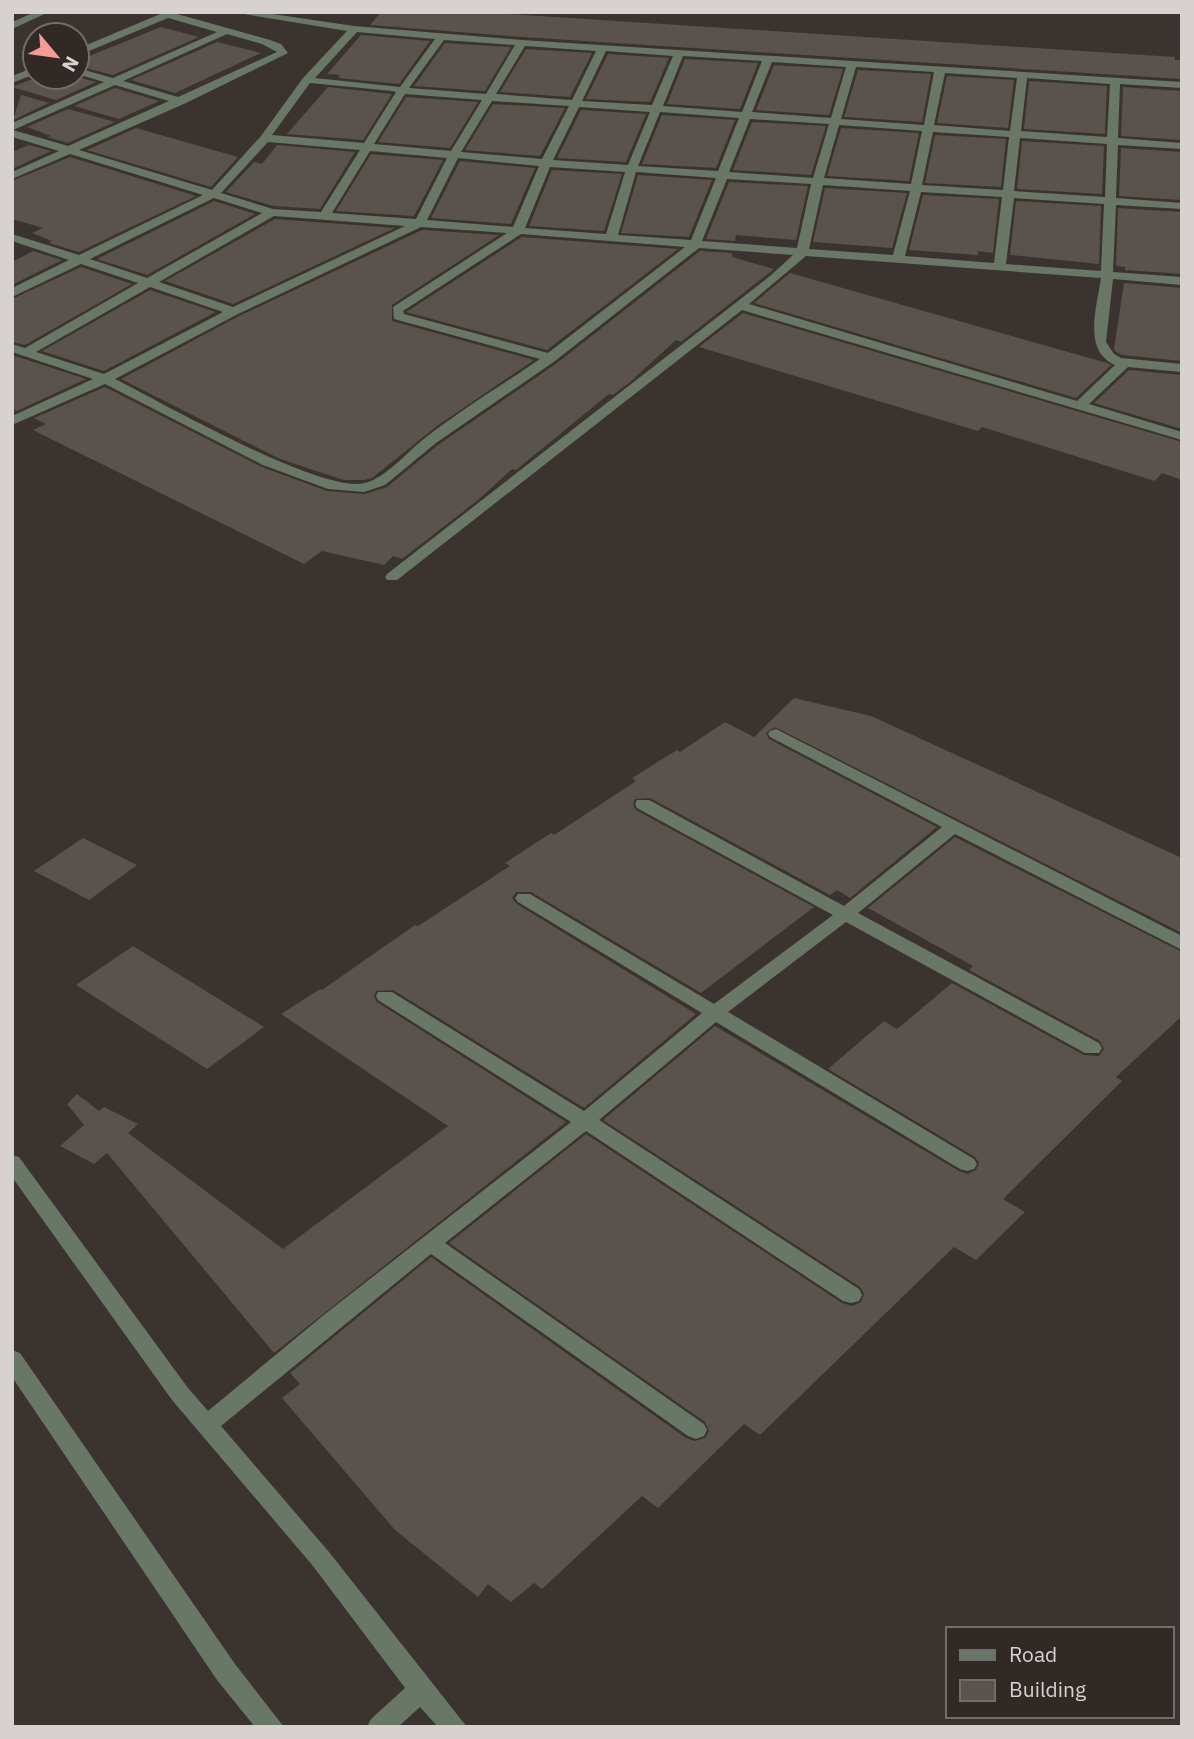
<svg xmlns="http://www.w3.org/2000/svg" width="1194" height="1739" font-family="'IBM Plex Sans',sans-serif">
<rect width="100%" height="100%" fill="#3b332f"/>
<!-- building -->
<g fill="#59524d">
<polygon points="381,12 477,12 1175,57 1175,60 1182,60 1182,79 522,37 370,25"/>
<polygon points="161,27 199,37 113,75 77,66 77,61"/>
<polygon points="361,35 430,41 399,84 338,78 340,75 327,74"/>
<polygon points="217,42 261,53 175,93 131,80"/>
<polygon points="445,43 511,47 485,91 414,86"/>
<polygon points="526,49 592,53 570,97 500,92"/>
<polygon points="608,54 669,58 650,102 586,99"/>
<polygon points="685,59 758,63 740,109 667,104"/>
<polygon points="774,65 843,69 829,115 756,110"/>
<polygon points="858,70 931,74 922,122 844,117"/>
<polygon points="947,76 1014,80 1008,128 937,123"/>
<polygon points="38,77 77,77 96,82 56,100 12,87"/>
<polygon points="1029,81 1107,86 1105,134 1024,129"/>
<polygon points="328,87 392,94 363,140 287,134"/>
<polygon points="1123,87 1182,91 1182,140 1121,136"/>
<polygon points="115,88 159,101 119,119 74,106"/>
<polygon points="21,95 49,103 13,120"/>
<polygon points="406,97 478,102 450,148 378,142"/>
<polygon points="493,104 565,108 540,156 465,150"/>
<polygon points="68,109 115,122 68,143 47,137 51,136 27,127"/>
<polygon points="581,110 646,114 626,162 557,158"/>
<polygon points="662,115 735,120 716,168 642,164"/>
<polygon points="752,122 826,126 811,175 733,170"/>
<polygon points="136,128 238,157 211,187 87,150"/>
<polygon points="841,128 919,133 909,181 827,176"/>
<polygon points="935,135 1006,139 1001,187 925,183"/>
<polygon points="1022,141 1104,146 1102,194 1017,189"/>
<polygon points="29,145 51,151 12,169 12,152"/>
<polygon points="277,145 355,152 320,209 273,206 226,192 254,162 262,164"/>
<polygon points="1121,148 1182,152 1182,200 1119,196"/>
<polygon points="371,154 443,160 414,216 336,211"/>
<polygon points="70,157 196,196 79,252 49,243 52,241 32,233 43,228 12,219 12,181"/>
<polygon points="460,161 535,168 511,224 431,218"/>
<polygon points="552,170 622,174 604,231 529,226"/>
<polygon points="638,175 712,180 689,237 621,233"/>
<polygon points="729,182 808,186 796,240 736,235 735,241 706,239"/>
<polygon points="825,188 907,193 892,248 813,242"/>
<polygon points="923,195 999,199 993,253 978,251 978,255 909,250"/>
<polygon points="214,201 255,214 147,275 97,259"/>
<polygon points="1016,201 1101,206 1099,264 1010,255"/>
<polygon points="1118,208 1182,212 1182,274 1125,270 1125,267 1116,266"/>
<polygon points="275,219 395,228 233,304 165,281"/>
<polygon points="422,230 499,235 392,305 392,321 534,360 437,426 372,478 365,480 344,480 280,459 121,379 239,316"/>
<polygon points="522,237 678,249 547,350 406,312"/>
<polygon points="33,251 62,260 12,285 12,262"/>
<polygon points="700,251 732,253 732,257 774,269 681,342 676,340 630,382 613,395 609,394 516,470 512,469 478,500 402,559 393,556 384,565 322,551 304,564 33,430 46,424 34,418 105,387 262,467 327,491 365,494 387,487 438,445 557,363"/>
<polygon points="81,267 132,284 25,345 12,342 12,299"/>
<polygon points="790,273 1107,363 1111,365 1076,398 754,303"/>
<polygon points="1124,283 1182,288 1182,361 1122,355 1116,352 1114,349"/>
<polygon points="150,290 216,312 104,371 42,351"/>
<polygon points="743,313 1182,442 1182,480 1162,473 1155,481 982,427 978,431 699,347"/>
<polygon points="12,355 86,379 17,411 12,409"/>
<polygon points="1129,370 1182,375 1182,429 1094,403"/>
<polygon points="794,698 871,716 1182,858 1182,933 775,727 766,733 769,739 937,827 850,898 837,890 830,895 650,798 635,799 633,805 636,810 814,907 701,993 531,892 516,892 512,898 517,904 696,1014 584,1108 393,990 376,991 374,997 377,1002 566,1122 274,1353 107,1153 94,1164 60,1146 84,1125 67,1104 77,1094 99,1111 104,1107 138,1124 128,1133 283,1249 448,1126 281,1014 320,989 322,990 415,925 418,926 510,866 505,863 551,833 554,835 636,781 632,778 677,750 680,752 725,722 754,737"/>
<polygon points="955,837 1182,952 1182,1016 1116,1077 1122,1081 1003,1199 1025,1212 976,1260 954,1247 760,1435 744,1424 658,1508 642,1496 542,1589 534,1583 511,1602 488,1584 478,1597 395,1530 282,1398 300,1384 290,1373 431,1257 686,1438 695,1441 705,1438 709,1431 705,1422 449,1243 586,1134 842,1303 852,1306 861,1302 864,1294 860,1287 603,1120 715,1026 959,1171 968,1174 976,1170 979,1163 975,1157 828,1069 884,1021 897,1029 952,983 1084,1055 1099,1056 1104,1049 1100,1041 969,970 973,966 868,908"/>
<polygon points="83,838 137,865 89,900 34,871"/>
<polygon points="133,946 264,1027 207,1069 76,985"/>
</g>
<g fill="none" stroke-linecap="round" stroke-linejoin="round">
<!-- minor -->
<g fill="#697767" fill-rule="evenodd">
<polygon points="35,12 49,12 12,29 12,22"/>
<path d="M 165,12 L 179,12 L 177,14 L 270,40 L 281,44 L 288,53 L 186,103 L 79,150 L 212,190 L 261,136 L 303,78 L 347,31 L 232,12 L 259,12 L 354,26 L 522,40 L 1182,82 L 1182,88 L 1120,84 L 1118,138 L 1182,143 L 1182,149 L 1118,145 L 1116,198 L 1182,203 L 1182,209 L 1116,205 L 1113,272 L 1182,277 L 1182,285 L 1113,279 L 1106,342 L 1114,354 L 1121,358 L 1182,364 L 1182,372 L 1128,367 L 1089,404 L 1182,432 L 1182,440 L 742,310 L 397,580 L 387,580 L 385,577 L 387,574 L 770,276 L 793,255 L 699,248 L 555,361 L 436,443 L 385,485 L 364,492 L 328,489 L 263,465 L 105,384 L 12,425 L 12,416 L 93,379 L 12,352 L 12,344 L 25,348 L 138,283 L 81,264 L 12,297 L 12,288 L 69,260 L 12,241 L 12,234 L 79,255 L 203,195 L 70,154 L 12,179 L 12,172 L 59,151 L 12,137 L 12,123 L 104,82 L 77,74 L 77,68 L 113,78 L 217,32 L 168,18 L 77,56 L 77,49 ZM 357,32 L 435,39 L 400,87 L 315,78 ZM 227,34 L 262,44 L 277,52 L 178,97 L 123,81 ZM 444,40 L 515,45 L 486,94 L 409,88 ZM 525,46 L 596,51 L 572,100 L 496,94 ZM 606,51 L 673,56 L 652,105 L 582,101 ZM 683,56 L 762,61 L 742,112 L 663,106 ZM 772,62 L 846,67 L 831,118 L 752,112 ZM 856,67 L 934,72 L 924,125 L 841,119 ZM 945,73 L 1017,78 L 1010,131 L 934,125 ZM 1027,78 L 1110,84 L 1107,137 L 1021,131 ZM 310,83 L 392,91 L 396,92 L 364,143 L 272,135 ZM 115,85 L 169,101 L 68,146 L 13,130 ZM 405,94 L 482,100 L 451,151 L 374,144 ZM 492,101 L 569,106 L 542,159 L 461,152 ZM 579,107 L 650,112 L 628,165 L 553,160 ZM 660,112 L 739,118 L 718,171 L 638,166 ZM 750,119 L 829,124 L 813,178 L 729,172 ZM 839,125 L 922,131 L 911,184 L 824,178 ZM 933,132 L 1009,137 L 1003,190 L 922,185 ZM 1020,138 L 1107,144 L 1105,197 L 1014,191 ZM 268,142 L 360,150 L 321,212 L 273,209 L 221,193 ZM 370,151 L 447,158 L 416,219 L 332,213 ZM 458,158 L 539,166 L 513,227 L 427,220 ZM 550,167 L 625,172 L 606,234 L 525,228 ZM 636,172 L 716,178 L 691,240 L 618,235 ZM 727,179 L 811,184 L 797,248 L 702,241 ZM 823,185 L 910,191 L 893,255 L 809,249 ZM 921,192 L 1002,197 L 994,263 L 905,256 ZM 214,198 L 262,213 L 147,278 L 90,259 ZM 1014,198 L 1104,204 L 1101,271 L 1006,264 ZM 274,216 L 405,226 L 233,307 L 159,282 ZM 421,227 L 507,233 L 393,307 L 394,319 L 540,359 C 502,385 461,410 425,438 C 407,452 387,477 365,483 C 321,494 161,402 115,379 L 238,314 ZM 521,234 L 685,247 L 548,353 L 404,314 L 403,311 ZM 806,256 L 1101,278 C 1097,307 1082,350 1115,365 L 1077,401 L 749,304 ZM 150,287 L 223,312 L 104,374 L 36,352 Z"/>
<polygon points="35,67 35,74 12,83 12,76"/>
<polygon points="776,729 1182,936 1182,950 955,834 858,913 1099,1043 1102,1048 1099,1053 1085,1053 846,922 728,1012 974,1159 977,1164 974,1169 967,1171 960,1169 716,1022 599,1120 859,1289 862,1295 859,1301 851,1303 843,1301 586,1131 445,1243 704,1424 707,1430 704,1436 696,1439 688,1436 431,1254 221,1426 329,1552 467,1727 438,1727 420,1707 398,1727 367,1727 371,1719 405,1688 313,1566 172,1400 12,1177 12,1155 19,1157 188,1388 208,1411 325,1314 571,1122 378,1000 376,996 378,992 392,992 584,1111 702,1013 518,902 515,898 518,894 530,894 714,1004 833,915 637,808 635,804 637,800 649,800 844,906 942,827 770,737 768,734 770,731"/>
<polygon points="12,1350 20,1353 235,1664 284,1727 255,1727 217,1680 12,1377"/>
</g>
</g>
<!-- border -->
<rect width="1194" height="1739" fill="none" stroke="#d7d2d0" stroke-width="28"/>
<!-- legend -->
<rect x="946" y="1627" width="228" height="91" fill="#302925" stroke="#736d69" stroke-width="2"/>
<rect x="960" y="1650" width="35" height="10" fill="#697767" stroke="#736d69" stroke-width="2"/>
<text x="1009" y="1662" font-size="21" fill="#d7d2d0">Road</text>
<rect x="960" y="1680" width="35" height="21" fill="#59524d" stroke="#736d69" stroke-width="2"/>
<text x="1009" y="1697" font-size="21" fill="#d7d2d0">Building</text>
<!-- north arrow -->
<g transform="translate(56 56) rotate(119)"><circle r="33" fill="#302925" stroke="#736d69" stroke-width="2"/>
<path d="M0-5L12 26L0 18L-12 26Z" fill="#f59c95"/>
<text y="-10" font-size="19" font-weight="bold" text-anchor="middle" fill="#d7d2d0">N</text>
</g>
</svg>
